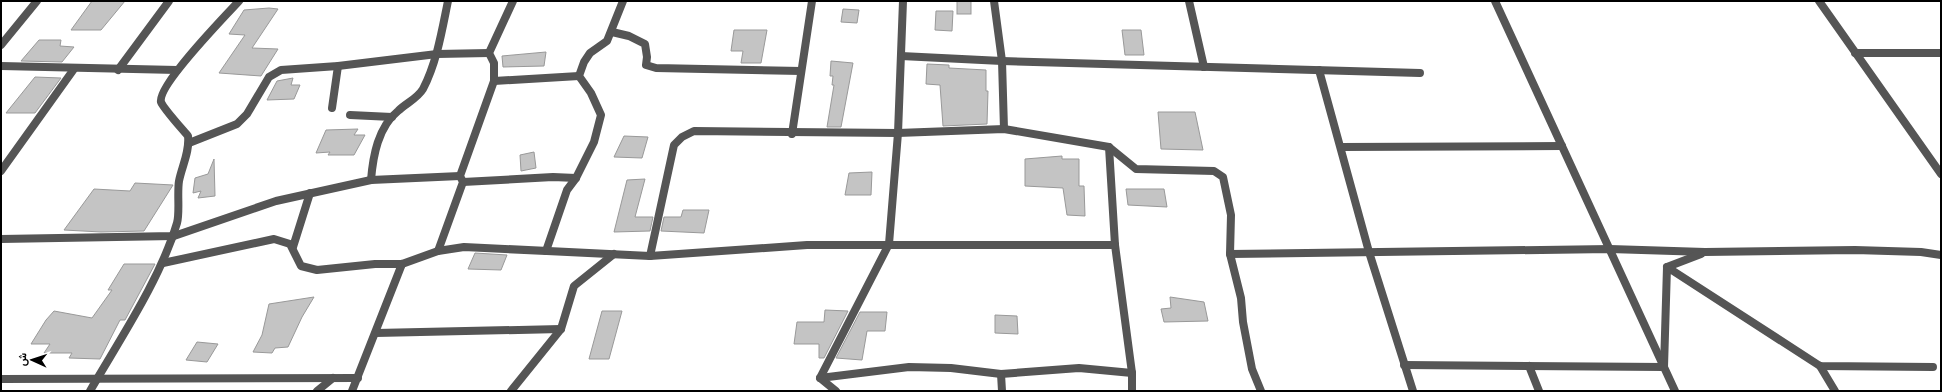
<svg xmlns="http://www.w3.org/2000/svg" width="1942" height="392" font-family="'PT Sans Narrow',Vazirmatn,sans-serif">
<rect width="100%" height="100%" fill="#fff"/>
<!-- building -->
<g fill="#c4c4c4" stroke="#999">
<polygon points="92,1 125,1 101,30 71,30"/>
<rect x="957" y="1" width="14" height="13"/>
<polygon points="269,8 278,9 252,48 278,49 261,76 219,73 245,35 229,34 244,10"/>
<polygon points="843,9 859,10 857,23 841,22"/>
<polygon points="936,11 953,11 952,31 935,30"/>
<polygon points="734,30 767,30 761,63 741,63 743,51 731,51"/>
<polygon points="1122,30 1141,30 1144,55 1125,55"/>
<polygon points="39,40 61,40 60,46 74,47 62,62 21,61"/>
<polygon points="546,52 544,66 503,67 502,56"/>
<polygon points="831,61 853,63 841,127 827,127 834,85 832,85 833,76 830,76"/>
<polygon points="927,64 949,65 949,68 986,70 986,91 988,91 987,124 943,126 940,85 926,84"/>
<polygon points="35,77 61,78 35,113 6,113"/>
<polygon points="293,78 291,85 300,85 294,99 267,100 277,81"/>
<polygon points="1158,112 1195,112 1203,150 1161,149"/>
<polygon points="358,129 354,135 365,135 354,155 328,155 330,152 316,153 326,130"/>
<polygon points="624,136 648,137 642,158 614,157"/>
<polygon points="534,152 536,168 521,171 520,155"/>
<polygon points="1062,156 1062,159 1079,159 1079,186 1084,186 1085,216 1067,215 1063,188 1025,186 1025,159"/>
<polygon points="214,159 215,196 198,198 201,191 193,193 195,178 208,174"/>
<polygon points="872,172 871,195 845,195 849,173"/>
<polygon points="645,179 635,217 653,217 650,231 614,232 627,180"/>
<polygon points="135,183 173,185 144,231 101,232 64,230 94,189 130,191"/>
<polygon points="1126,189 1164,189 1167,207 1128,205"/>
<polygon points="683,210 709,210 704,233 661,231 664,217 681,217"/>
<polygon points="475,253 507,255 501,270 468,269"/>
<polygon points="124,264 155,264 125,320 120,320 100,359 69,358 72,353 44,353 50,344 31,344 46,320 54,311 92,318 112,290 108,290"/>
<polygon points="314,297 302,317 288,347 275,348 272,353 253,352 262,335 269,304"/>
<polygon points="1170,297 1204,302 1208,321 1164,322 1161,309 1171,308"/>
<polygon points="825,310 848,311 824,358 819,358 819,344 794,344 797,322 824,322"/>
<polygon points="602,311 622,311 609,359 589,359"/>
<polygon points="860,312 887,312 885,331 867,331 862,360 836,358"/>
<polygon points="995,315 1017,316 1018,334 995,333"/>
<polygon points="197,342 218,344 207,362 186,360"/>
</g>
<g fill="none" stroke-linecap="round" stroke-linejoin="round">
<!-- street -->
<g stroke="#555" stroke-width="8">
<polyline points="994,1 1002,61 1004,129"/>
<polyline points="1189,1 1204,67"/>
<polyline points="1495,1 1675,391"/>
<polyline points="1819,1 1941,174"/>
<polyline points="612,32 629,36 645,44 647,57 646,65 656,68 801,71"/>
<polyline points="1,45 37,1"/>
<polyline points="1855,53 1941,53"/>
<polyline points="901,56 1002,61 1420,73"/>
<polyline points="1,66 177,70"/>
<polyline points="118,70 169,1"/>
<polyline points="1319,70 1369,252 1413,391"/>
<polyline points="494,81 579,76"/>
<polyline points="332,108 338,66"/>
<polyline points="350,115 392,117"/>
<polyline points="792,134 812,1"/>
<polyline points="189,143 237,124 247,114 269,77 281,70 338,66 437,54 489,53"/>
<polyline points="1109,147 1115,245 1132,373 1132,391"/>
<polyline points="1341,147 1562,146"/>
<polyline points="1,171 74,69"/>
<path d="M 371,180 C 373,156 378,127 398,111 C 406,103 417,99 423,89 C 437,62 442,30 448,1"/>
<polyline points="463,182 553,177 576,178"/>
<polyline points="1,239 174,236 276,201 371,180 460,176"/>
<polyline points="293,247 310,193"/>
<polyline points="438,251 463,182 460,176 494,81 494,63 489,53 513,1"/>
<polyline points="546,251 567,190 576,178 594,142 601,115 591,93 579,76 584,62 590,53 607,41 623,1"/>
<polyline points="1230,254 1610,249 1705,252 1855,250 1921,252 1941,255"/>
<polyline points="650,256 674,145 682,137 694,131 898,133 1004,129 1109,147 1136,169 1214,171 1223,177 1231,215 1230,254 1241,298 1243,322 1252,369 1261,391"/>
<polyline points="163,263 274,239 290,244 301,266 317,270 375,264 402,264 438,251 464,247 650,256 807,245 1115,245"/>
<polyline points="1667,267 1701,254"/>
<polyline points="376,333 561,329"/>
<polyline points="1404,365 1664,367 1667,267 1820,366 1933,367"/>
<polyline points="1529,366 1539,391"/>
<polyline points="1820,366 1835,391"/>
<polyline points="1001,374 1002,391"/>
<polyline points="820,378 909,367 951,368 1001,374 1079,368 1132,373"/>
<polyline points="1,379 358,378"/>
<path d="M 90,391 C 120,339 160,280 177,223 C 180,213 177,193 179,181 C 182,166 190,151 188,136 C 183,130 163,108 161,102 C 157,86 225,16 239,1"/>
<polyline points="317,391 333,378"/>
<polyline points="352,391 402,264"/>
<polyline points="511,391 561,329 574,286 614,254"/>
<polyline points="836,391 820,378 889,244 898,133 903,1"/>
</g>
</g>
<!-- border -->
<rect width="1942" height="392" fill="none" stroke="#000000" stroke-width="4"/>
<!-- north arrow -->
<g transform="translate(32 360) rotate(273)" stroke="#ffffff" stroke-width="3" paint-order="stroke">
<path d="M0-3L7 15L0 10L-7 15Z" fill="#000000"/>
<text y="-6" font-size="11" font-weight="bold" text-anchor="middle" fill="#000000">ش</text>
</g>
</svg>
